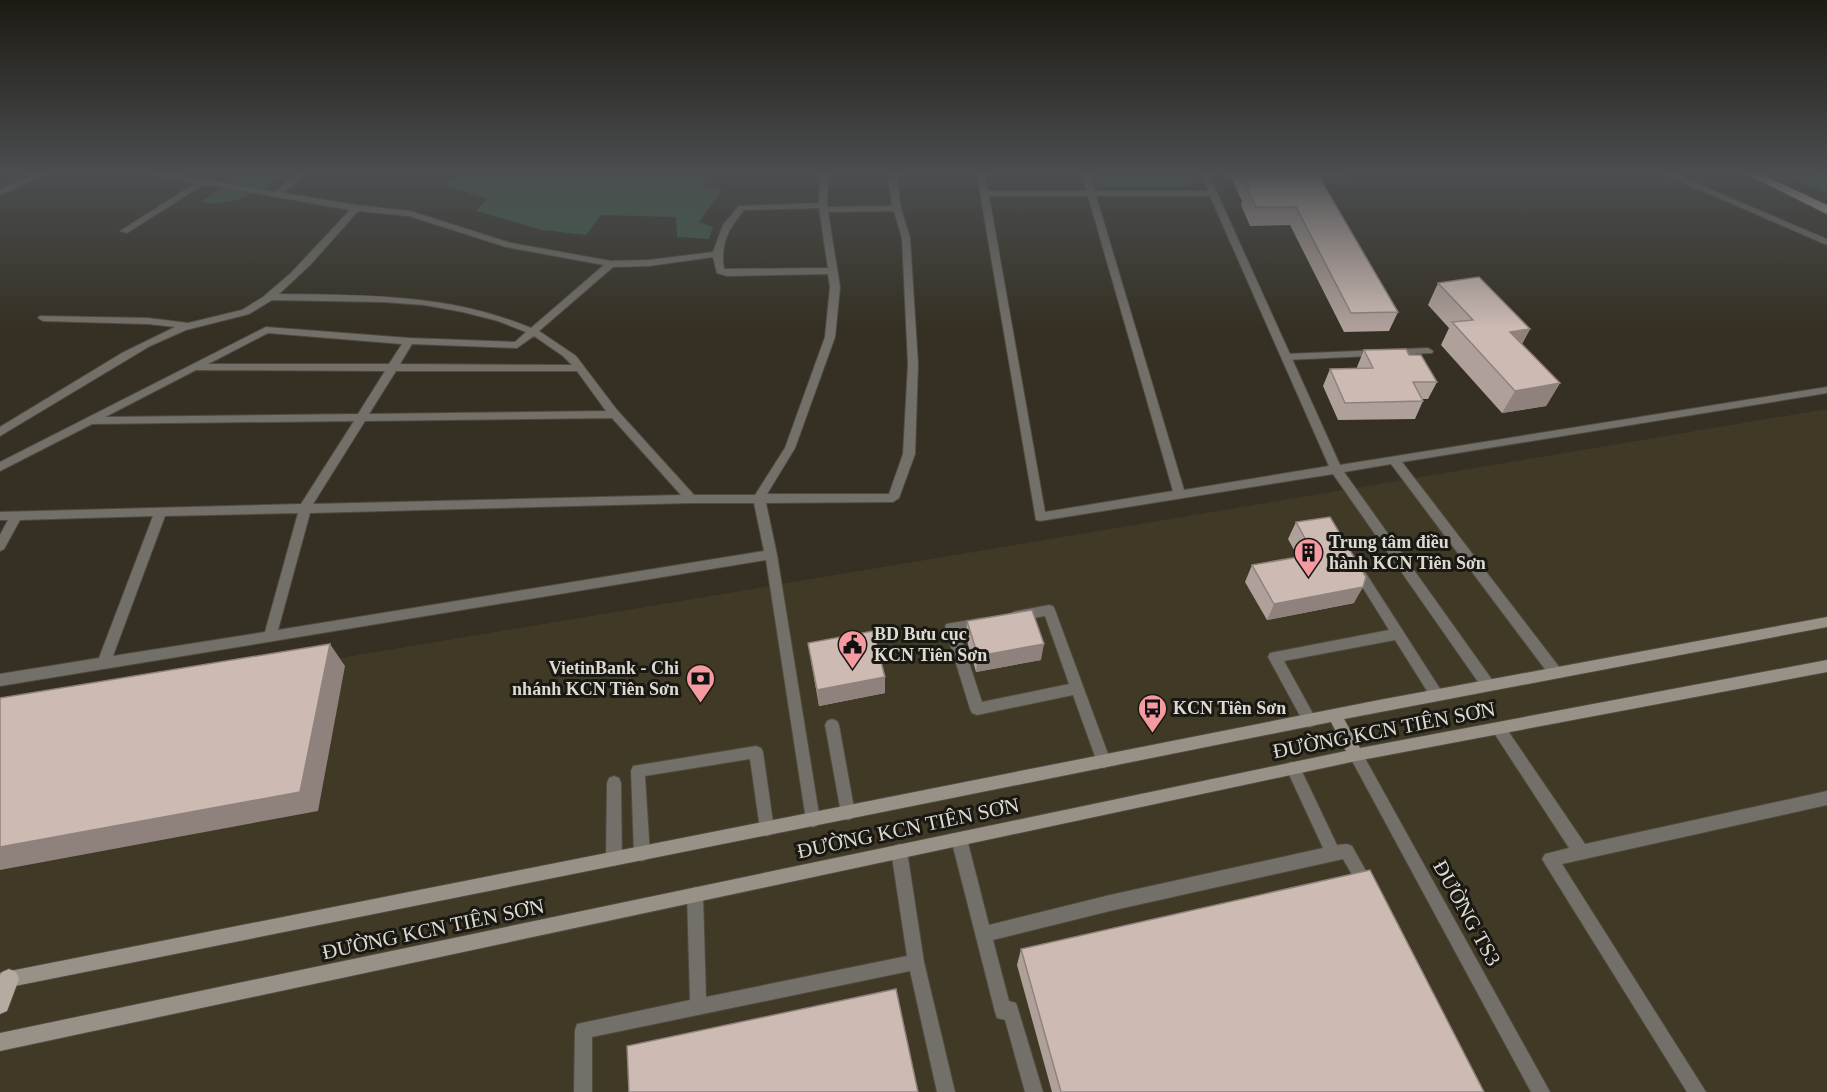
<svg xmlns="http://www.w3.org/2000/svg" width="1827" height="1092" font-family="'Times New Roman',serif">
<rect width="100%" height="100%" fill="#353023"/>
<!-- built -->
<g fill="#403926">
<polygon points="1221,175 1418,175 1224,182"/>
<polygon points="1827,409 1827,1092 0,1092 0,715"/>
</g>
<!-- green -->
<g fill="#3d6048">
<path d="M 234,175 L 280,175 C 257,194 230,208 199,202 L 212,195 Z"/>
<polygon points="457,175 708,175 704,184 721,191 699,222 713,227 709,239 677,237 676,217 601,215 586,235 542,230 476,211 487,199 445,185"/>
<polygon points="1093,175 1193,175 1195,181 1186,187 1106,187 1097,183"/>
<polygon points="1782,175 1808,175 1827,182 1827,193"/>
</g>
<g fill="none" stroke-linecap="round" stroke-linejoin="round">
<defs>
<g id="lane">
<polygon points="199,181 206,183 127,233 120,231"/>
<polygon points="1428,348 1433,351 1432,353 1286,360 1281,357 1286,354"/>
<polygon points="1356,562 1360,564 1444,695 1442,699 1437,701 1432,699 1395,640 1284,661 1317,721 1315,725 1310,727 1305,725 1268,657 1270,653 1275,652 1389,630 1350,567 1352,564"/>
<polygon points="1049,605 1053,606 1055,610 1111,762 1109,766 1104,768 1099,766 1097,762 1073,695 977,715 972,713 970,709 945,628 946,624 982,618 987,619 988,623 987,627 959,632 982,702 1069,684 1045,616 1017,621 1013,620 1011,616 1013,612 1017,611"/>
<polygon points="832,719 837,721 839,725 855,813 853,818 848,820 843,818 841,813 825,725 827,721"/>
<polygon points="1499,723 1504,725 1585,844 1827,791 1827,805 1562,864 1706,1092 1687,1092 1545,864 1542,859 1545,854 1569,848 1494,733 1492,729 1494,725"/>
<polygon points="756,746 761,748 763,752 774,829 772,834 767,836 762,834 760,829 750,759 645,776 650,854 647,859 642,861 637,859 634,854 631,771 633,766"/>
<polygon points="1293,762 1298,763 1337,845 1347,844 1352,846 1371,880 1374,885 1371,890 1366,893 1361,890 1343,859 1110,911 993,940 1009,1001 1016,1003 1018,1009 1043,1092 1025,1092 1005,1020 997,1018 995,1012 951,839 954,834 959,832 964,834 967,839 989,925 1110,895 1323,848 1286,768 1288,763"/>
<polygon points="614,776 619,778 621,783 622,859 619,864 614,866 609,864 606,859 607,783 609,778"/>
<polygon points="899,844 904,846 907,851 924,962 955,1092 937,1092 910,971 592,1037 592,1092 574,1092 575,1030 577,1024 690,1000 687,895 689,890 695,887 701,890 703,895 706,997 907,956 891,851 894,846"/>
</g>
<g id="street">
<polygon points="33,175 43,175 0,195 0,189"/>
<path d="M 159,175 L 176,175 L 274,192 L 296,175 L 305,175 L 283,193 L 356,205 L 410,211 L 511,243 L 611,261 L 649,260 L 713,252 L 723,225 L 739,206 L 819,203 L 820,175 L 828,175 L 827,207 L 892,206 L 888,175 L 896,175 L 901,208 L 910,238 L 918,364 L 915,454 L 899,498 L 893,502 L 766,503 L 777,555 L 820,820 L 818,825 L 813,827 L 808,825 L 806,820 L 766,560 L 0,686 L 0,674 L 99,658 L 153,516 L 20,520 L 4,549 L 0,551 L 0,535 L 8,520 L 0,520 L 0,512 L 301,504 L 354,421 L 92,424 L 0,471 L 0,462 L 266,327 L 409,338 L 515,342 L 526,332 L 498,321 L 463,312 L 424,305 L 383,302 L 272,300 L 249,314 L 186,330 L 150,346 L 0,436 L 0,427 L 122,353 L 175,327 L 148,324 L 43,321 L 38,318 L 40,316 L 148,318 L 188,323 L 242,310 L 263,297 L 291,273 L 350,210 L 163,177 ZM 819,208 L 828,268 L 724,269 C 720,244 728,229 744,210 ZM 358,211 L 409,216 L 506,247 L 604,265 L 531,328 C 451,294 364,295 279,294 L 311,264 ZM 894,211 L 902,238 L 908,364 L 903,454 L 889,494 L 767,494 L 795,448 L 835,337 L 840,287 L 828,212 ZM 713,257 L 717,273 L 727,276 L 828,274 L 830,287 L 825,337 L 785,448 L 755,495 L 694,495 L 617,410 L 576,356 L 539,331 L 613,267 L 649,266 ZM 268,333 L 402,344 L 389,364 L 208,364 ZM 534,336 L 563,356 L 572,365 L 400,364 L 412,344 L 517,348 ZM 196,370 L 385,371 L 358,414 L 105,417 ZM 396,371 L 577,371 L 606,411 L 369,414 ZM 612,418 L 681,495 L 313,504 L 365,421 ZM 691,503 L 754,503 L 764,551 L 278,630 L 310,513 ZM 298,513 L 265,632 L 113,656 L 165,516 Z"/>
<path d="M 977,175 L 985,175 L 988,191 L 1087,191 L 1082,175 L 1090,175 L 1095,191 L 1208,191 L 1201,175 L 1209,175 L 1340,465 L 1827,387 L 1827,393 L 1402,462 L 1560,668 L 1562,672 L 1560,676 L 1555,678 L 1550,676 L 1391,464 L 1344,472 L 1493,681 L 1495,685 L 1493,689 L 1488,691 L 1483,689 L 1333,474 L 1040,521 L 1036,520 ZM 989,196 L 1088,196 L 1173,491 L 1045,512 ZM 1096,196 L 1210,196 L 1329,466 L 1184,490 Z"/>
<polygon points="1666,175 1676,175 1827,239 1827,245"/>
<polygon points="1356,749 1361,751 1550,1092 1531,1092 1351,759 1349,755 1351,751"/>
</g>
<polygon id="secondary" points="1827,617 1827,627 1344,719 1360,748 1827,660 1827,672 1356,761 0,1051 0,1033 1346,751 1331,722 0,989 0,973 1379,700"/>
<polygon id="primary" points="9,969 16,972 19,979 7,1011 0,1014 0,976 2,972"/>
<g id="highway">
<polygon points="1748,175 1763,175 1827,205 1827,214"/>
<polygon points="1818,175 1827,175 1827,180"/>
</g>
</defs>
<!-- lane casing -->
<use href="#lane" stroke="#504b3f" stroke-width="2"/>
<!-- street casing -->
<use href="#street" stroke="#504b3f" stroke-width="2"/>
<!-- secondary casing -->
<use href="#secondary" stroke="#504b3f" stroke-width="2"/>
<!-- primary casing -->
<use href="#primary" stroke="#504b3f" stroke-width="2"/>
<!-- highway casing -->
<use href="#highway" stroke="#504b3f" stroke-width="2"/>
<!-- lane -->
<use href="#lane" fill="#736f69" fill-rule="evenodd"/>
<!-- street -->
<use href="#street" fill="#736f69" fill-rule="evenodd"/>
<!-- secondary -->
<use href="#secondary" fill="#989188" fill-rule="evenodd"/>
<!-- primary -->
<use href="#primary" fill="#b5aca1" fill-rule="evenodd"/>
<!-- highway -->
<use href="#highway" fill="#cfc5b7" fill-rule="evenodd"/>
</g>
<!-- wall -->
<g fill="#afa09a">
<polygon points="1230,175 1353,175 1319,176 1398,312 1389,331 1344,332 1290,225 1250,226 1241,205 1242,201"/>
<polygon points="1438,283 1530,329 1522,344 1560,383 1546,406 1502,413 1441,345 1449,328 1428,305"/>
<polygon points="1364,350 1409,355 1437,382 1428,399 1422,399 1423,401 1415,419 1338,420 1323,386 1330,369 1357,368 1357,367"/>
<polygon points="1296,522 1354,603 1267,620 1245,582 1252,565 1298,557 1288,539"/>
<polygon points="967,621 1041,660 976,672 966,638"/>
<polygon points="808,643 885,693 819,706"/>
<polygon points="1021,949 1484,1092 1052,1092 1017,965"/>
</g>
<!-- shaded-wall -->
<g fill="#8f827d">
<polygon points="1530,329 1518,351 1510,332"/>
<polygon points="1560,383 1546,406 1502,413 1515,391"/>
<polygon points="1363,587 1354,603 1267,620 1274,604"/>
<polygon points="330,644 345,666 318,811 0,870 0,847"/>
<polygon points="1044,644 1041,660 976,672 978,656"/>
<polygon points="885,677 885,693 819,706 817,690"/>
</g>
<!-- building -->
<g fill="#ccbab3" stroke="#8f827d" stroke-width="1.5">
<polygon points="1243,175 1318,175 1398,312 1351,313 1296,207 1256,207 1246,187 1249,187"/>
<polygon points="1479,277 1530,329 1510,332 1560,383 1515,391 1452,322 1473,320 1438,283"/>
<polygon points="1406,349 1409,355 1421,355 1437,382 1413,382 1423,401 1345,403 1330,369 1373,368 1364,350"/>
<polygon points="1330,517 1366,577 1363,587 1274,604 1252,565 1298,557 1307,542 1296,522"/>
<polygon points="1032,610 1044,644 978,656 967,621"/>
<polygon points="873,631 885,677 817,690 808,643"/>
<polygon points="330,644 300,792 0,847 0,698"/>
<polygon points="1370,870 1484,1092 1061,1092 1021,949"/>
<polygon points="896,989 918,1092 629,1092 627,1046"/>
</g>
<!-- sky -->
<linearGradient id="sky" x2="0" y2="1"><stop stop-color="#1d1a13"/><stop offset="0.53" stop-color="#4b4e50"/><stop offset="1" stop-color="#4b4e50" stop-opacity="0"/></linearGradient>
<rect width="1827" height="328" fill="url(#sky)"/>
<!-- icons -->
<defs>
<symbol id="building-pin" viewBox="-11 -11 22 30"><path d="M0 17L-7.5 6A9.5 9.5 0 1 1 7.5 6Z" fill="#f49aa0" stroke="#1a1812"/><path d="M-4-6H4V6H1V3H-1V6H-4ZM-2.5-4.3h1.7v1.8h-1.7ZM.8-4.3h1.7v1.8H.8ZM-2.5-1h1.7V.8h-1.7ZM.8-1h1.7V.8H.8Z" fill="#111"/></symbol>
<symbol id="civic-pin" viewBox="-11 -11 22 30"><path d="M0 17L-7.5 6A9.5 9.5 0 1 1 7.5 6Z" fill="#f49aa0" stroke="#1a1812"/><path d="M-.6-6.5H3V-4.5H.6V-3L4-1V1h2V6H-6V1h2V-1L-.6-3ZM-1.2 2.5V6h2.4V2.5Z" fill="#111"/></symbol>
<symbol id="bank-pin" viewBox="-11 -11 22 30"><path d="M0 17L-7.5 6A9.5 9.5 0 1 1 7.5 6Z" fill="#f49aa0" stroke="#1a1812"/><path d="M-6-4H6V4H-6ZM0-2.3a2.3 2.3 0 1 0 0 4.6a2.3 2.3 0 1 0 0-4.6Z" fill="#111"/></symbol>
<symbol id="bus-pin" viewBox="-11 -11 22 30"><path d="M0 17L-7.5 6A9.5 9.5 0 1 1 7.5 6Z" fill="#f49aa0" stroke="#1a1812"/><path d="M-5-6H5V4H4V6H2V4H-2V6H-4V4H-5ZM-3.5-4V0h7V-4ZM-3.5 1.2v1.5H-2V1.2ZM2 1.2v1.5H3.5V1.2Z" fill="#111"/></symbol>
</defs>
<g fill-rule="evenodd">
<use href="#building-pin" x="1292" y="536" width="33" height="45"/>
<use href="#civic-pin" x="836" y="628" width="33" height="45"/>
<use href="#bank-pin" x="684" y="662" width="33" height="45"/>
<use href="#bus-pin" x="1136" y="692" width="33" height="45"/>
</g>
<g text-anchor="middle" stroke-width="6" stroke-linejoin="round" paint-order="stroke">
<!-- poi labels -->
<g font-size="18" font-weight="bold" fill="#dddad2" stroke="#1a1812" text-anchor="start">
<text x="1329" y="548">Trung tâm điều<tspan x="1329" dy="21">hành KCN Tiên Sơn</tspan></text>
<text x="874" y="640">BD Bưu cục<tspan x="874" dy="21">KCN Tiên Sơn</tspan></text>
<text x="679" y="674" text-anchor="end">VietinBank - Chi<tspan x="679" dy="21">nhánh KCN Tiên Sơn</tspan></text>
<text x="1173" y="714">KCN Tiên Sơn</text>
</g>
<!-- near-street labels -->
<g font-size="21" fill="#dddad2" stroke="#1a1812">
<text transform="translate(1384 730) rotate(-11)" y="7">ĐƯỜNG KCN TIÊN SƠN</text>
<text transform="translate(908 828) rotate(-12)" y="7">ĐƯỜNG KCN TIÊN SƠN</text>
<text transform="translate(1467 913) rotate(61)" y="7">ĐƯỜNG TS3</text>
<text transform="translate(433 929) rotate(-12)" y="7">ĐƯỜNG KCN TIÊN SƠN</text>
</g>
</g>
</svg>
